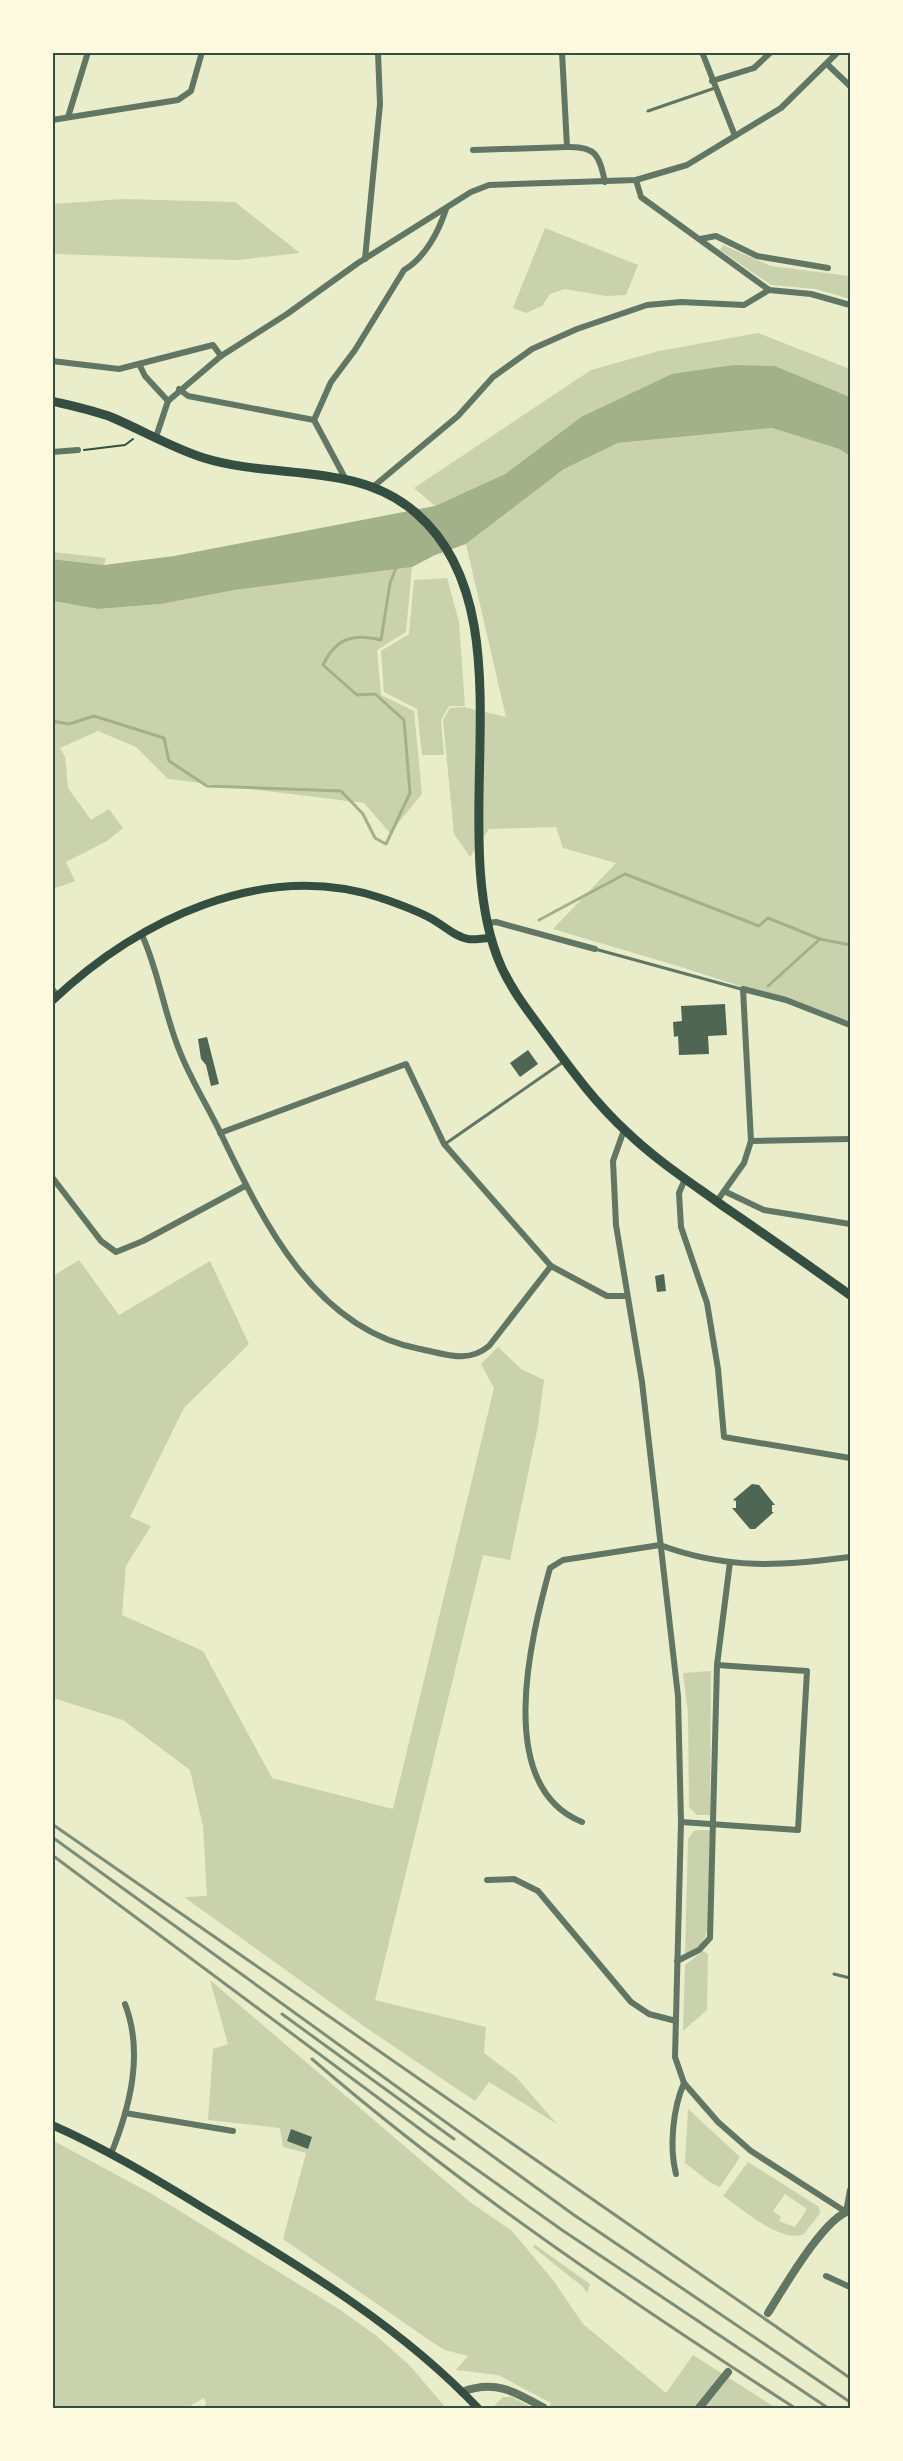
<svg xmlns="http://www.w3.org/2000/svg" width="903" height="2461" font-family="Inter,sans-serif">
<rect width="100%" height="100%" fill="#e9edc9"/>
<!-- green -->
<g fill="#cad2ad" fill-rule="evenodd">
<polygon points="123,199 235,202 300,253 237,260 53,254 53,204"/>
<polygon points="545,228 638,265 626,295 606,296 565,289 550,294 542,306 526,313 513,308"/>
<polygon points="723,245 771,266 850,276 850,299 816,289 771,285 720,250"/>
<polygon points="758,333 850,369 850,397 775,366 581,417 505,474 435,506 414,488 591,370 659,351"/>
<polygon points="772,428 839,449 850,456 850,1022 681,967 553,929 616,863 563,848 556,827 489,829 470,857 454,834 443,720 450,708 464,707 506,717 466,544 564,469 618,443"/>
<polygon points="53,552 106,558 104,565 53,559"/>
<polygon points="412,567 406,632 377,650 381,695 414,711 422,794 390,833 364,803 168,779 136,747 98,731 60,748 65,757 68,788 91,820 109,809 123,828 107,841 66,862 75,881 53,889 52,601 98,609 161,604 235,590"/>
<polygon points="447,578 459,622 465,706 449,706 441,720 444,755 422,755 417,709 384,692 381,651 409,634 414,580"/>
<polygon points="79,1260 119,1315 210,1261 249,1344 184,1408 130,1517 151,1526 126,1566 122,1615 203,1651 272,1778 393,1809 494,1388 481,1364 498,1347 521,1369 544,1380 538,1426 510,1560 483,1555 375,2000 486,2027 484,2053 516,2077 557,2124 489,2082 475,2101 365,2027 184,1897 207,1896 203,1826 190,1770 123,1720 53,1698 53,1276"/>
<polygon points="711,1671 710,1815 697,1815 689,1807 688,1713 683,1673"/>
<path d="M 695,1830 L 710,1830 L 708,1926 C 706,1941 699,1950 685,1954 L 688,1839 Z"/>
<polygon points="703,1951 708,1954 707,2010 683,2031 685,1965"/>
<polygon points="210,1980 470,2202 512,2231 553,2280 583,2324 666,2393 693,2355 776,2408 547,2408 551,2403 498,2375 456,2370 468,2356 445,2350 435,2344 283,2239 306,2153 283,2147 280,2128 208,2120 213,2049 228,2044"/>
<polygon points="688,2109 740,2157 720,2187 711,2183 685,2163"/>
<polygon points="52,2140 152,2194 339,2309 378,2337 411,2367 446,2408 205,2408 206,2403 204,2398 191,2405 193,2408 53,2408"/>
<path d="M 748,2162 L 819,2207 L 820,2213 L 804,2234 C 782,2244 742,2209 723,2196 ZM 785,2194 L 807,2209 L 795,2227 L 779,2221 L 781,2217 L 773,2211 Z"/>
<polygon points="534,2244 590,2284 587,2293 583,2287 533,2247"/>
<polygon points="503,2397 512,2397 533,2408 492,2408"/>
</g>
<!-- water -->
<polygon fill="#a3b18a" points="733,365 775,366 850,397 850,456 839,449 772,428 618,443 564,469 466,544 435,555 412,567 235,590 161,604 98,609 53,601 52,559 104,565 174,556 435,506 505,474 581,417 672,374"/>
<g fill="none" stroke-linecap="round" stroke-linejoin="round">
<!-- stream -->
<g stroke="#a3b18a" stroke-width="3">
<path d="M 52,721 L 69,724 L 94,716 L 164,738 L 169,761 L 207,786 L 341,791 L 363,814 L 375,838 L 386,844 L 410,793 L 404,720 L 375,694 L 357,695 L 323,665 C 336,638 353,633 381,640 L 390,583 L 396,568"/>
<polyline points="539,920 625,874 759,926 768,918 820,939 850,945"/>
<polyline points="768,986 820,939"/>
</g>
</g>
<!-- building -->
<g fill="#4f6655">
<polygon points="725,1004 727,1035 708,1036 709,1054 679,1055 678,1036 674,1037 673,1022 682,1021 681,1006"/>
<polygon points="207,1037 219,1084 211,1086 206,1065 201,1059 198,1039"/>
<polygon points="528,1050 538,1064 520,1077 510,1063"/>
<polygon points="664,1274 666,1291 657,1292 655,1276"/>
<polygon points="752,1484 759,1485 775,1505 772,1505 772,1512 774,1512 755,1529 750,1529 732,1508 736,1508 736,1501 733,1500"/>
<polygon points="291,2129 312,2137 308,2149 287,2141"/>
</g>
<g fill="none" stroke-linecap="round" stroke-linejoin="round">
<!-- path -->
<polyline stroke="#344e41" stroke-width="2" points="84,450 125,445 133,439"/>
<!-- service -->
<g stroke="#617663" stroke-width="3">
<polyline points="648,111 715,88"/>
<polyline points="595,949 741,989"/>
<polyline points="445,1144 563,1062"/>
<polyline points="834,1974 850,1978"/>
</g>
<!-- minor -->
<g stroke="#617663" stroke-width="6">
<path d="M 562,52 L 567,147 C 596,146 599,155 605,182"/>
<polyline points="702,52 735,136"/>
<polyline points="827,64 850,86"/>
<polyline points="712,81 754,68 771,52"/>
<polyline points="68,117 88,52"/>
<polyline points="52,120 178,100 191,91 202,52"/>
<polyline points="473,150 567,147"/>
<polyline points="636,180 641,197 769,290 811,294 850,305"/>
<polyline points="700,239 716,236 757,256 828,268"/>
<polyline points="365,259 380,104 378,52"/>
<polyline points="52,361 119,369 213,345 221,356"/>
<polyline points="139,364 145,376 168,401"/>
<polyline points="179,389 188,396 314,420"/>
<path d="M 314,420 L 331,382 L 355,350 L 404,270 C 425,258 439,231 446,209"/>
<polyline points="314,420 345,478"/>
<polyline points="156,437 168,401 221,356 287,314 358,263 471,192 489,185 636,180 687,165 781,108 838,52"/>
<polyline points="52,452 78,450"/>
<polyline points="374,486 458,416 493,377 532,349 577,329 647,305 681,302 744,305 769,290"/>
<polyline points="487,923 496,922 595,949"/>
<path d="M 142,935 C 159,972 164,1014 180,1052 C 191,1080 208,1107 221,1134 C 263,1221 314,1329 420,1349 C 446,1354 467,1364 489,1346 L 551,1266"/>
<polyline points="52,989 58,996"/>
<polyline points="624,1130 613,1161 616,1225 642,1382 678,1696 681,1822 675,2057 684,2083 718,2122 751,2151 846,2212"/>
<polyline points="220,1133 406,1064 444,1144 551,1266 607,1296 627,1296"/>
<polyline points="751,1141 850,1139"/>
<polyline points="52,1177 101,1241 116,1252 143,1241 245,1186"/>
<polyline points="685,1179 679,1193 681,1227 707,1303 718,1369 724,1437 850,1458"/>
<polyline points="724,1191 764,1210 850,1224"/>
<polyline points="717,1201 744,1163 751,1141 743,989 786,1000 850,1025"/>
<path d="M 582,1822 C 493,1786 531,1637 550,1568 L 563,1560 L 660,1545 C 727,1570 782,1566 850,1557"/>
<polyline points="681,1822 798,1830 807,1671 717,1665"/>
<polyline points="487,1880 514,1879 538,1891 631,2002 649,2014 676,2021"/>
<polyline points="677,1961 699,1950 710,1938 717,1665 730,1562"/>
<polyline points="125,2113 233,2131"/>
<path d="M 111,2154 C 130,2107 144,2053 125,2004"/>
<path d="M 676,2174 C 669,2147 673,2108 684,2083"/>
<polyline points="846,2212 850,2190"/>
<polyline points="826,2276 850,2287"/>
</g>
<!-- tertiary -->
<g stroke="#617663" stroke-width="8">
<path d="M 768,2313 C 783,2289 825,2216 850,2211"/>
<path d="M 462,2392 C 495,2379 516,2392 544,2408"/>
<polyline points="699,2408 728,2372"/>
</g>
<!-- secondary -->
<g stroke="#344e41" stroke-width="8">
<path d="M 52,1001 C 138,920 263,859 381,898 C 398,904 416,910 432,919 C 443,925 455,937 468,939 C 475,940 483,938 491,938"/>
<path d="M 52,2125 C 109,2150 162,2183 215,2215 C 309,2272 402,2328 478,2408"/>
</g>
<!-- primary -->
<path stroke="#344e41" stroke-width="9" d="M 52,401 C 72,406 92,410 111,417 C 142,430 172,448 204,458 C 275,480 357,461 416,513 C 533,614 442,832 501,966 C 512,991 529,1012 545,1034 C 570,1068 595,1103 627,1132 C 656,1160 690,1182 723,1206 C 766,1235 808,1265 850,1295"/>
<!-- rail -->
<g stroke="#7c8e77" stroke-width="3">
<polyline points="52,1824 850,2378"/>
<polyline points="52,1837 574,2215 850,2402"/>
<polyline points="52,1855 428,2135 562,2230 828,2408"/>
<polyline points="282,2014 454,2139"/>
<path d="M 312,2059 C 460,2187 631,2302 795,2408"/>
</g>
</g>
<!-- border -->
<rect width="903" height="2461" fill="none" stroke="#fefae0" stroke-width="108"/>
<rect x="54" y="54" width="795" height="2353" fill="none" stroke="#344e41" stroke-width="2"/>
</svg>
